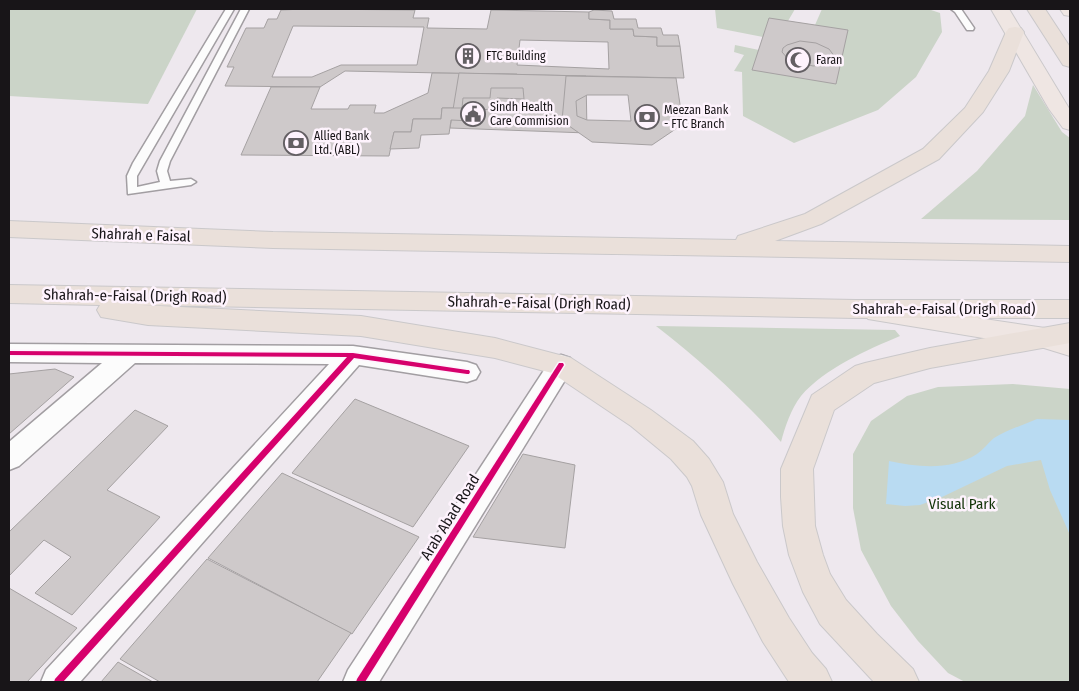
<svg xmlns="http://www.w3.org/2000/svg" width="1079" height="691" font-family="'Fira Sans Condensed',sans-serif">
<rect width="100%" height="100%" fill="#eee8ee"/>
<!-- green -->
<g fill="#cbd4c8">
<polygon points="9,9 197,9 148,104 9,96"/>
<polygon points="715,9 795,9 788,21 815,25 822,9 928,9 940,13 942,32 916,77 878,110 794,143 743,116 742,72 734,71 744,55 734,52 735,45 759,50 763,37 717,28"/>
<polygon points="1033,85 1062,132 1070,138 1070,220 921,219 977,171 1025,116"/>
<path d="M 656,326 L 895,330 L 900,336 C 867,350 825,368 801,396 C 791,409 785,427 781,442 C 743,399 701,361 656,326 Z"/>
<polygon points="1013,384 1070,389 1070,682 965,682 948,673 918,641 891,606 861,550 853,508 853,454 871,421 907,396 938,387"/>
</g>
<!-- water -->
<path fill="#b9dbf2" d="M 1037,419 L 1070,420 L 1070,535 L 1050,490 L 1041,460 L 1007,466 L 942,497 L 920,505 L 905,506 L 886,504 L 889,461 C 918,467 950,471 977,454 C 983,450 988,443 994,438 C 1007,430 1023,425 1037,419 Z"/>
<!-- building -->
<g fill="#cec9ca" stroke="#a5a1a2" fill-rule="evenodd">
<path d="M 304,9 L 415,10 L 413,18 L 429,18 L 427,28 L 487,29 L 491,10 L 589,12 L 589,19 L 610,20 L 610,29 L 633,29 L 634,36 L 657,37 L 657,46 L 680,46 L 684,78 L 345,71 L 320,87 L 225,86 L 234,67 L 227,67 L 246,28 L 264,28 L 268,19 L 277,19 L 281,10 ZM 293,26 L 424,27 L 417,65 L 341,65 L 312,77 L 272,77 ZM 520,40 L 608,42 L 609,69 L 517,65 Z"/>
<polygon points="594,10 612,11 614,19 636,19 638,28 661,28 663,35 678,35 680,46 657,46 657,37 634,36 633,29 610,29 610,20 589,19 589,12"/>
<polygon points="769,18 848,30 836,84 752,70"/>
<polygon points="800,41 816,43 829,49 835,57 833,61 828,64 813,66 789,60 782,52 783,48 787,45"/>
<polygon points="432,73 517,74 517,88 491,88 490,98 463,98 462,108 442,108 441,119 413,119 411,132 394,132 389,156 241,155 271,87 320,87 311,109 348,109 350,105 376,105 374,113 384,113 428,93"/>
<polygon points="459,73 586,76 587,133 450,128"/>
<path d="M 566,76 L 676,78 L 683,124 L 652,145 L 592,142 L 562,121 ZM 587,95 L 628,95 L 631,121 L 587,120 L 577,116 L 576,101 Z"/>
<polygon points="491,88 523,88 524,99 497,98 496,109 474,110 472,121 451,120 449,134 421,135 419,148 390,149 394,132 411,132 413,119 441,119 442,108 462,108 463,98 490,98"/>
<polygon points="55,369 74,377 9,434 9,374"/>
<polygon points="355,399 469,446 413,527 292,473"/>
<polygon points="135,410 168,426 107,490 160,517 72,615 35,593 71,557 44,540 9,576 9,532"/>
<polygon points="523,454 575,465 565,548 473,537"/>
<polygon points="282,473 419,537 352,634 208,558"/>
<polygon points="207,559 351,633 317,682 160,682 120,659"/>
<polygon points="9,588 77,628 27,682 9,682"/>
<polygon points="118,662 153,682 101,682"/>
</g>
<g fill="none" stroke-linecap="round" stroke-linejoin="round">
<defs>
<g id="service">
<polygon points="226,9 234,9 137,176 137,187 160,182 157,171 160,161 241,9 249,9 170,161 167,171 170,181 191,179 196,182 191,185 128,194 127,176 133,163"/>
<polygon points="951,9 961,9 974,28 973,30 967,30 955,12"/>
</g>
<g id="minor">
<polygon points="9,344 353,346 467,362 476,365 480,372 476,379 467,382 359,365 80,682 41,682 46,670 329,364 135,363 19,466 9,470 9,442 102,363 9,362"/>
<polygon points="561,355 570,358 574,365 570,372 379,682 343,682 348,670 552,358"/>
</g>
<g id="primary">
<polygon points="991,9 1009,9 1070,110 1070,130 1063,128 1049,109"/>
<polygon points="1060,9 1070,9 1070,16 1064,15"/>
<polygon points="877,303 1045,328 1070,336 1070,356 1044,348 868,319 864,312 868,305"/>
</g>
<g id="trunk">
<polygon points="1027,9 1045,9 1070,47 1070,67 1063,65"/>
<polygon points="1015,27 1021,28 1024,32 1009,71 983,112 939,159 821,224 775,241 1070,246 1070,262 273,248 9,237 9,221 273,232 736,240 738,236 805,214 923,149 965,108 989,71 1006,32 1009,28"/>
<polygon points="9,285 856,300 1070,300 1070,318 856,318 140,305 361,316 495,338 571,358 651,410 693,441 709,459 723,482 733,514 757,562 789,618 812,653 826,669 832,682 789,682 763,642 733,584 701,515 692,486 687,477 671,459 631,426 552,373 495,358 361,336 148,325 101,317 97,310 100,305 9,303"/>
<polygon points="1070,323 1070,343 930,368 874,383 834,410 813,469 815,526 823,555 830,574 846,600 877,634 913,669 919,682 874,682 820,624 803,592 789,555 783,526 781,497 781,469 812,395 855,366 865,363 930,348"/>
</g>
</defs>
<!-- service casing -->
<use href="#service" stroke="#a29ea2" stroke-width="3"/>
<!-- minor casing -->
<use href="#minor" stroke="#a29ea2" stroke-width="3"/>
<!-- primary casing -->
<use href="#primary" stroke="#cac8ca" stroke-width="2"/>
<!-- trunk casing -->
<use href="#trunk" stroke="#cac8ca" stroke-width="2"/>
<!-- service -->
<use href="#service" fill="#fcfcfc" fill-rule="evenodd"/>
<!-- minor -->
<use href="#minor" fill="#fcfcfc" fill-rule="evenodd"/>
<!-- primary -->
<use href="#primary" fill="#efe6e3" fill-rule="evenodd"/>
<!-- trunk -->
<use href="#trunk" fill="#eae0da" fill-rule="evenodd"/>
<defs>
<g id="cycleway">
<polygon points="9,351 353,353 467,370 469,370 470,372 469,374 467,374 354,358 63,682 54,682 55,679 347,357 9,355"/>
<polygon points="559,363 563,363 564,365 365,682 356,682 357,679"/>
</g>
</defs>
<!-- cycleway casing -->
<use href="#cycleway" stroke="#fef3fd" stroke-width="3"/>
<!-- cycleway -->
<use href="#cycleway" fill="#d6006c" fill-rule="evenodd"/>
</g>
<!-- icons -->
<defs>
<symbol id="building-ring" viewBox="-11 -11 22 22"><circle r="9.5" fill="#fef3fd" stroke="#635f63" stroke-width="1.5"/><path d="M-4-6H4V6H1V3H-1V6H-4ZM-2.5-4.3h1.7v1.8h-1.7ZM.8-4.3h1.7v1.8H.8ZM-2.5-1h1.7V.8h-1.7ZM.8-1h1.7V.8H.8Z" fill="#635f63"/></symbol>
<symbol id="mosque-ring" viewBox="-11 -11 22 22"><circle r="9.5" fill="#fef3fd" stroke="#635f63" stroke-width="1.5"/><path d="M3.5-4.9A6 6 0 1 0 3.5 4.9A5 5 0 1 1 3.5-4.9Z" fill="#635f63"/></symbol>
<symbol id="civic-ring" viewBox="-11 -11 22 22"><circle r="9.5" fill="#fef3fd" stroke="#635f63" stroke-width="1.5"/><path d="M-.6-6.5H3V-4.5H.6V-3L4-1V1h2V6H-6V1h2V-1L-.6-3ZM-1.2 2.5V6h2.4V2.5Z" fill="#635f63"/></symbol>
<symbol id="bank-ring" viewBox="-11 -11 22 22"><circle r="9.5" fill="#fef3fd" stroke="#635f63" stroke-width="1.5"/><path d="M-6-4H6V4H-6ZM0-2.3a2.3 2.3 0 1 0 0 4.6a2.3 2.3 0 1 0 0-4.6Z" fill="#635f63"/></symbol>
</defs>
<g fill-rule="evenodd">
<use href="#building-ring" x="454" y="42" width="28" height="28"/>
<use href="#mosque-ring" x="784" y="46" width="28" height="28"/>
<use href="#civic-ring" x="459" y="100" width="28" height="28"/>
<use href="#bank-ring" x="633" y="103" width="28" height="28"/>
<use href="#bank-ring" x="282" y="129" width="28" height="28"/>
</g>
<g text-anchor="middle" stroke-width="5" stroke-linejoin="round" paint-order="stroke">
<!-- far-poi labels -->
<g font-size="12" fill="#181518" stroke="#fef3fd" text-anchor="start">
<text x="486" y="60">FTC Building</text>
<text x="816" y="64">Faran</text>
<text x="490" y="111">Sindh Health<tspan x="490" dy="14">Care Commision</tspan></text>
<text x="664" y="114">Meezan Bank<tspan x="664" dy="14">- FTC Branch</tspan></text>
<text x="314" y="140">Allied Bank<tspan x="314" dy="14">Ltd. (ABL)</tspan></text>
</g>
<!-- street labels -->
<g font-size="15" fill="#181518" stroke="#fef3fd">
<text transform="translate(141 235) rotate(2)" y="5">Shahrah e Faisal</text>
<text transform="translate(135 296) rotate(1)" y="5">Shahrah-e-Faisal (Drigh Road)</text>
<text transform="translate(539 303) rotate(1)" y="5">Shahrah-e-Faisal (Drigh Road)</text>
<text x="944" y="314">Shahrah-e-Faisal (Drigh Road)</text>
<text transform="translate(450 517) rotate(-58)" y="5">Arab Abad Road</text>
</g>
<!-- park labels -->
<g font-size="15" fill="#133408" stroke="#fef3fd">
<text x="962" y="509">Visual Park</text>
</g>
</g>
<!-- border -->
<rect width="1079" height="691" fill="none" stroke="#181518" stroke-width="20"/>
</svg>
